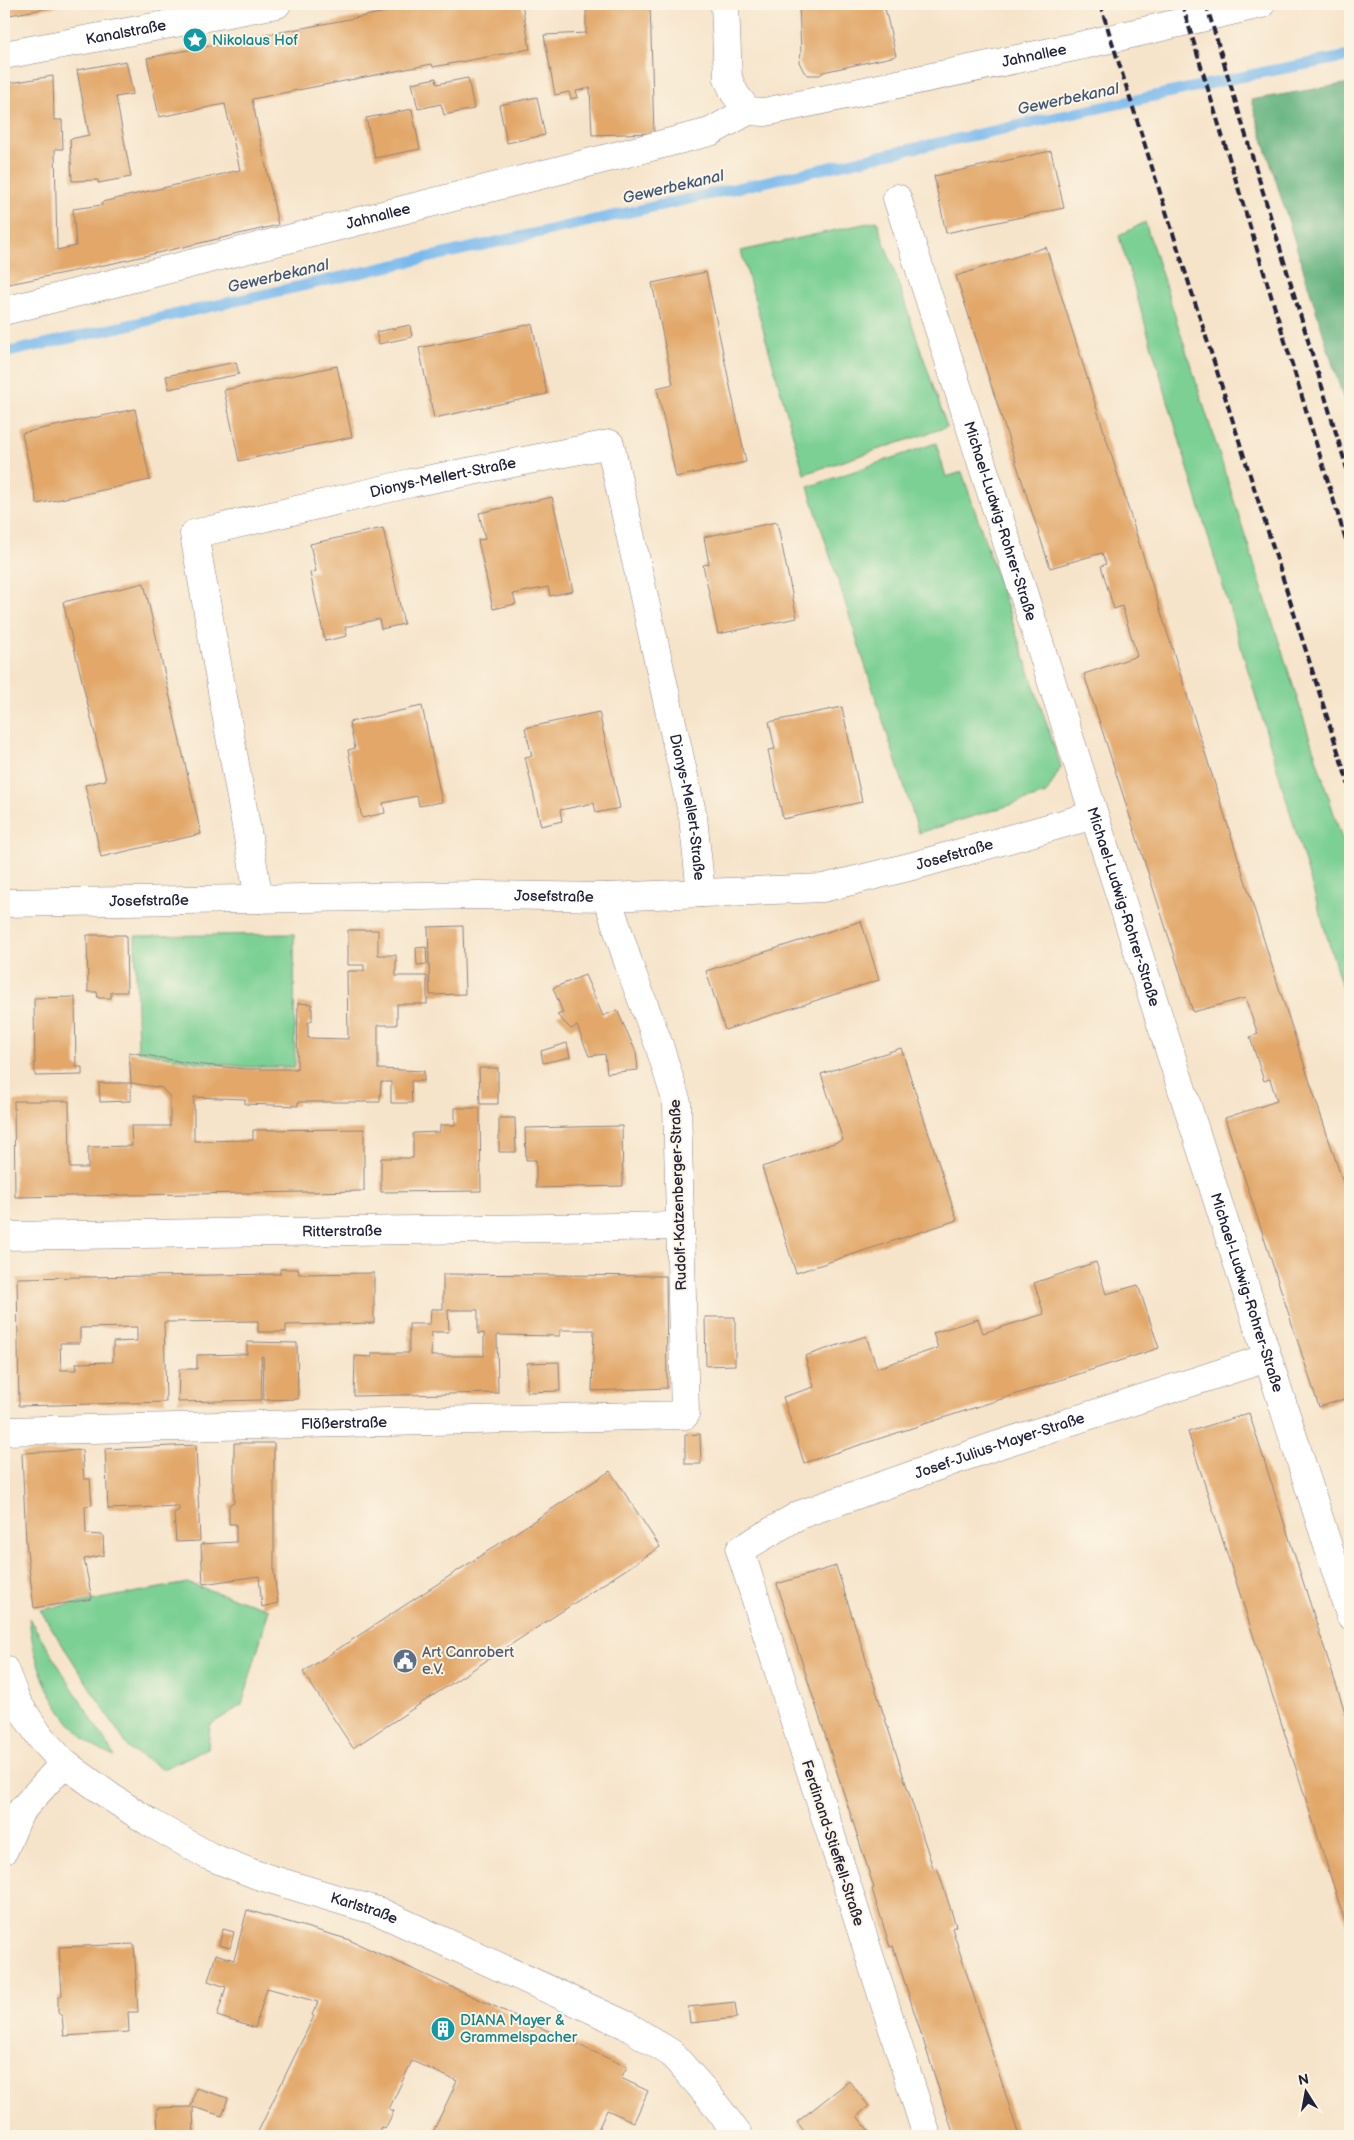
<svg xmlns="http://www.w3.org/2000/svg" width="1354" height="2140" font-family="'Balsamiq Sans',sans-serif">
<rect width="100%" height="100%" fill="#fcf5e5"/>
<filter id="ink" filterUnits="userSpaceOnUse"><feTurbulence type="fractalNoise" baseFrequency=".02" numOctaves="2"/><feDisplacementMap in="SourceGraphic" scale="10" xChannelSelector="R" yChannelSelector="G"/><feConvolveMatrix kernelMatrix="1 2 1 2 8 2 1 2 1" color-interpolation-filters="sRGB"/></filter>
<filter id="wash" filterUnits="userSpaceOnUse"><feTurbulence type="fractalNoise" baseFrequency=".0096" numOctaves="4" result="noise"/><feDisplacementMap in="SourceGraphic" scale="20" xChannelSelector="R" yChannelSelector="G"/><feGaussianBlur stdDeviation="1.12" result="paint"/><feColorMatrix in="noise" values="0 0 0 0 0 0 0 0 0 0 0 0 0 0 0 0 0 1.4 0 .05"/><feComposite in="paint" operator="in"/></filter>
<g filter="url(#wash)">
<rect width="100%" height="100%" fill="#f6e4ca"/>
<!-- green -->
<g fill="#7bd094" stroke="#4e7968">
<polygon points="877,221 947,427 804,474 741,251"/>
<polygon points="1145,222 1350,864 1350,1014 1119,236"/>
<polygon points="936,443 946,477 962,472 1061,767 1046,794 919,833 808,487"/>
<polygon points="294,934 295,1067 246,1067 195,1062 138,1051 135,936"/>
<polygon points="187,1583 269,1609 242,1705 210,1725 208,1748 163,1769 130,1750 40,1610"/>
<path d="M 29,1618 L 115,1757 C 106,1753 95,1748 88,1742 C 51,1709 34,1666 29,1618 Z"/>
</g>
<!-- forest -->
<polygon fill="#64b27e" stroke="#436a5c" points="1350,83 1350,420 1251,100"/>
<g fill="none" stroke-linecap="round" stroke-linejoin="round">
<!-- stream -->
<polyline stroke="#78b9ed" stroke-width="11" points="4,353 915,148 1264,72 1350,56"/>
</g>
<g id="blocks">
<!-- building -->
<g fill="#e2a769" fill-rule="evenodd">
<polygon points="4,4 65,4 65,5 4,16"/>
<polygon points="427,4 522,4 530,49 433,67 432,64 252,99 278,225 114,263 4,285 4,84 53,76 54,120 62,120 63,149 55,149 57,250 76,246 73,209 102,205 102,202 240,170 225,104 159,117 147,58"/>
<polygon points="586,4 650,4 654,133 592,135 590,88 576,91 578,97 571,99 569,92 555,95 544,35 586,33"/>
<polygon points="799,4 884,4 896,56 823,72 820,75 808,75 804,72 799,62 801,53"/>
<polygon points="126,61 133,94 116,97 131,177 98,183 98,180 72,181 70,139 89,135 77,70"/>
<polygon points="436,78 437,84 468,78 474,109 444,115 441,104 418,109 412,83"/>
<polygon points="537,97 545,135 507,143 499,105"/>
<polygon points="412,109 420,149 375,158 366,118"/>
<polygon points="1051,151 1064,208 946,233 934,176"/>
<polygon points="1046,247 1279,988 1350,1204 1350,1397 1319,1407 1225,1118 1277,1101 1270,1079 1264,1081 1250,1037 1258,1034 1245,998 1193,1012 1084,674 1137,656 1122,606 1114,609 1101,566 1106,564 1102,553 1050,568 956,276"/>
<polygon points="706,272 746,462 676,477 657,388 673,384 652,283"/>
<polygon points="532,324 547,394 434,418 419,348"/>
<polygon points="410,325 412,337 379,344 376,332"/>
<polygon points="236,362 239,374 169,389 166,376"/>
<polygon points="337,366 352,437 239,461 224,390"/>
<polygon points="135,409 150,480 37,504 22,433"/>
<polygon points="552,497 573,591 550,596 548,587 513,594 516,604 493,609 478,540 485,539 479,513"/>
<polygon points="777,522 797,618 718,634 703,565 709,564 704,537"/>
<polygon points="383,528 404,624 381,629 379,619 345,627 347,636 325,641 310,573 316,571 310,544"/>
<polygon points="144,583 201,834 101,857 85,785 106,780 63,602"/>
<polygon points="422,706 442,802 419,806 417,796 383,803 385,813 362,818 348,750 355,748 349,722"/>
<polygon points="842,707 862,802 783,819 768,750 775,749 769,722"/>
<polygon points="599,712 620,808 596,813 594,803 560,810 562,821 541,826 525,757 532,756 525,728"/>
<polygon points="861,921 879,980 725,1030 706,971"/>
<polygon points="463,926 465,994 430,995 428,927"/>
<polygon points="348,930 378,930 378,955 396,955 396,976 427,976 427,1004 397,1004 397,1025 378,1025 378,1069 424,1071 424,1081 411,1081 412,1103 391,1103 391,1082 381,1082 380,1102 298,1102 298,1106 245,1104 245,1099 194,1097 194,1141 253,1140 253,1130 364,1129 364,1191 15,1197 14,1101 69,1101 70,1168 88,1168 88,1147 132,1146 131,1126 170,1126 170,1097 162,1088 131,1083 131,1101 100,1102 99,1083 131,1083 129,1052 194,1064 246,1069 297,1069 298,1003 312,1004 312,1021 308,1023 308,1038 348,1039 347,971 364,971 364,965 348,965"/>
<polygon points="87,935 126,935 127,992 111,992 111,998 98,998 97,992 88,992"/>
<polygon points="426,947 427,964 417,965 416,948"/>
<polygon points="585,975 603,1016 617,1010 636,1052 638,1070 607,1073 605,1054 589,1056 577,1026 571,1029 557,1015 563,1013 553,988"/>
<polygon points="75,997 76,1067 82,1067 82,1075 35,1076 34,998"/>
<polygon points="567,1043 570,1057 543,1063 541,1051"/>
<polygon points="901,1048 957,1220 796,1273 762,1167 843,1140 821,1074"/>
<polygon points="479,1068 498,1068 498,1104 480,1104"/>
<polygon points="455,1108 480,1108 481,1191 381,1192 381,1158 413,1158 413,1133 440,1132 440,1125 455,1125"/>
<polygon points="499,1118 515,1118 516,1152 499,1152"/>
<polygon points="622,1126 623,1186 536,1188 536,1160 526,1160 525,1128"/>
<polygon points="1096,1262 1106,1294 1138,1285 1159,1348 804,1463 783,1397 814,1387 805,1356 866,1336 877,1368 938,1348 933,1333 978,1319 983,1333 1044,1314 1034,1283"/>
<path d="M 280,1269 L 298,1269 L 299,1274 L 374,1273 L 374,1323 L 286,1325 L 286,1332 L 258,1332 L 258,1321 L 164,1322 L 166,1402 L 19,1406 L 17,1278 L 280,1274 ZM 137,1327 L 137,1341 L 113,1342 L 113,1362 L 76,1363 L 77,1370 L 61,1370 L 60,1343 L 80,1343 L 80,1328 Z"/>
<path d="M 443,1274 L 666,1276 L 667,1388 L 592,1391 L 594,1330 L 560,1330 L 560,1336 L 497,1335 L 498,1393 L 354,1396 L 355,1356 L 372,1357 L 372,1353 L 409,1353 L 409,1324 L 430,1324 L 431,1309 L 443,1309 ZM 448,1310 L 478,1310 L 478,1334 L 484,1333 L 484,1356 L 431,1356 L 432,1332 L 449,1332 Z"/>
<polygon points="705,1317 735,1317 735,1365 706,1366"/>
<polygon points="247,1342 297,1343 298,1399 264,1400 263,1356 261,1357 262,1400 178,1402 179,1369 197,1369 197,1355 247,1354"/>
<polygon points="559,1362 560,1391 527,1392 527,1363"/>
<polygon points="1249,1413 1350,1728 1350,1937 1188,1432"/>
<polygon points="700,1434 701,1464 685,1464 685,1435"/>
<polygon points="234,1443 274,1443 274,1573 278,1603 262,1607 259,1576 203,1584 201,1544 236,1542 236,1524 229,1524 229,1505 234,1502"/>
<polygon points="196,1445 200,1541 176,1542 174,1513 179,1510 179,1506 108,1509 105,1449"/>
<polygon points="82,1450 84,1479 90,1479 92,1505 85,1506 86,1534 103,1535 104,1555 84,1559 92,1599 34,1608 26,1542 22,1453"/>
<polygon points="610,1471 660,1547 353,1748 303,1672"/>
<polygon points="836,1566 933,1868 937,1867 956,1926 952,1928 1019,2136 954,2136 893,1946 890,1947 872,1889 874,1888 777,1584"/>
<polygon points="247,1910 347,1939 627,2067 621,2078 648,2091 634,2122 607,2110 595,2136 431,2136 457,2081 412,2061 389,2109 394,2111 385,2129 381,2127 377,2136 256,2136 314,2016 312,2015 318,2002 267,1988 255,2028 217,2016 226,1987 208,1981 216,1954 234,1960"/>
<polygon points="223,1929 234,1932 230,1948 219,1945"/>
<polygon points="134,1944 138,2012 128,2012 129,2032 64,2036 62,2016 58,2013 58,1998 62,1995 59,1947"/>
<polygon points="735,2002 737,2018 690,2023 688,2007"/>
<polygon points="849,2081 869,2106 857,2116 873,2136 808,2136 797,2122"/>
<polygon points="196,2088 228,2098 222,2116 193,2107 194,2136 158,2136 157,2108 191,2107"/>
</g>
</g>
</g>
<g filter="url(#ink)">
<use href="#blocks" fill-opacity="0" stroke="#8c8382" stroke-width="1"/>
<g fill="none" stroke-linecap="round" stroke-linejoin="round">
<defs>
<g id="minor">
<path id="s1" d="M 725,4 L 728,79 L 735,94 L 748,111 L 765,112 L 1079,46 L 1261,4"/>
<path id="s2" d="M 4,55 L 277,4"/>
<path id="s3" d="M 897,198 L 1350,1615"/>
<path id="s4" d="M 4,311 L 710,132 L 748,111"/>
<path id="s5" d="M 259,899 L 194,534 L 411,483 L 610,444 L 693,817 L 701,893"/>
<path id="s6" d="M 4,903 L 479,895 L 607,897 L 823,888 L 917,865 L 1094,815"/>
<path id="s7" d="M 4,1236 L 680,1226"/>
<path id="s8" d="M 4,1431 L 685,1415 L 677,1103 L 659,1045 L 630,968 L 607,897"/>
<path id="s9" d="M 4,1669 L 17,1702 L 41,1738 L 64,1763 L 112,1798 L 149,1822 L 209,1856 L 257,1875 L 380,1912 L 626,2025 L 671,2053 L 708,2095 L 739,2136"/>
<polyline points="4,1850 20,1812 64,1763"/>
<path id="s10" d="M 927,2136 L 740,1550 L 799,1515 L 998,1445 L 1267,1358"/>
</g>
</defs>
<!-- minor casing -->
<use href="#minor" stroke="#8c8382" stroke-width="29"/>
<!-- minor -->
<use href="#minor" stroke="#fff" stroke-width="28"/>
<!-- rail -->
<g stroke="#22223b" stroke-width="4" stroke-dasharray="8 4" stroke-linecap="butt">
<polyline points="1100,4 1350,789"/>
<polyline points="1182,4 1350,554"/>
<polyline points="1206,4 1350,479"/>
</g>
</g>
</g>
<!-- icons -->
<defs>
<symbol id="sight-disc" viewBox="-11 -11 22 22"><circle r="9.5" fill="#0f9aa8" stroke="#fcf5e5"/><path d="M0-6L1.8-2.2L6-1.7L2.9 1.2L3.7 5.4L0 3.3L-3.7 5.4L-2.9 1.2L-6-1.7L-1.8-2.2Z" fill="#fff"/></symbol>
<symbol id="civic-disc" viewBox="-11 -11 22 22"><circle r="9.5" fill="#5c6f8a" stroke="#fcf5e5"/><path d="M-.6-6.5H3V-4.5H.6V-3L4-1V1h2V6H-6V1h2V-1L-.6-3ZM-1.2 2.5V6h2.4V2.5Z" fill="#fff"/></symbol>
<symbol id="building-disc" viewBox="-11 -11 22 22"><circle r="9.5" fill="#0f9aa8" stroke="#fcf5e5"/><path d="M-4-6H4V6H1V3H-1V6H-4ZM-2.5-4.3h1.7v1.8h-1.7ZM.8-4.3h1.7v1.8H.8ZM-2.5-1h1.7V.8h-1.7ZM.8-1h1.7V.8H.8Z" fill="#fff"/></symbol>
</defs>
<g fill-rule="evenodd">
<use href="#sight-disc" x="181" y="26" width="28" height="28"/>
<use href="#civic-disc" x="391" y="1647" width="28" height="28"/>
<use href="#building-disc" x="429" y="2015" width="28" height="28"/>
</g>
<g text-anchor="middle" stroke-width="4" stroke-linejoin="round" paint-order="stroke">
<!-- street labels -->
<g font-size="15" fill="#22223b" stroke="#fcf5e5">
<text dy="5" stroke="none"><textPath href="#s2" startOffset="124">Kanalstraße</textPath></text>
<text dy="5" stroke="none"><textPath href="#s1" startOffset="405">Jahnallee</textPath></text>
<text dy="5" stroke="none"><textPath href="#s4" startOffset="386">Jahnallee</textPath></text>
<text dy="5" stroke="none"><textPath href="#s5" startOffset="626">Dionys-Mellert-Straße</textPath></text>
<text dy="5" stroke="none"><textPath href="#s3" startOffset="339">Michael-Ludwig-Rohrer-Straße</textPath></text>
<text dy="5" stroke="none"><textPath href="#s5" startOffset="1168">Dionys-Mellert-Straße</textPath></text>
<text dy="5" stroke="none"><textPath href="#s6" startOffset="955">Josefstraße</textPath></text>
<text dy="5" stroke="none"><textPath href="#s6" startOffset="550">Josefstraße</textPath></text>
<text dy="5" stroke="none"><textPath href="#s6" startOffset="145">Josefstraße</textPath></text>
<text dy="5" stroke="none"><textPath href="#s3" startOffset="744">Michael-Ludwig-Rohrer-Straße</textPath></text>
<text transform="translate(678 1195) rotate(-92)" y="5">Rudolf-Katzenberger-Straße</text>
<text dy="5" stroke="none"><textPath href="#s7" startOffset="338">Ritterstraße</textPath></text>
<text dy="5" stroke="none"><textPath href="#s3" startOffset="1149">Michael-Ludwig-Rohrer-Straße</textPath></text>
<text dy="5" stroke="none"><textPath href="#s8" startOffset="340">Flößerstraße</textPath></text>
<text dy="5" stroke="none"><textPath href="#s10" startOffset="896">Josef-Julius-Mayer-Straße</textPath></text>
<text transform="translate(833 1843) rotate(72)" y="5">Ferdinand-Stieffell-Straße</text>
<text dy="5" stroke="none"><textPath href="#s9" startOffset="449">Karlstraße</textPath></text>
</g>
<!-- culture labels -->
<g font-size="15" fill="#0d838f" stroke="#fcf5e5" text-anchor="start">
<text x="212" y="45">Nikolaus Hof</text>
<text x="460" y="2025">DIANA Mayer &amp;<tspan x="460" dy="17">Grammelspacher</tspan></text>
</g>
<!-- service labels -->
<g font-size="15" fill="#4e5e75" stroke="#fcf5e5" text-anchor="start">
<text x="422" y="1657">Art Canrobert<tspan x="422" dy="17">e.V.</tspan></text>
</g>
<!-- water labels -->
<g font-size="16" font-style="italic" fill="#405779" stroke="#fcf5e5">
<text transform="translate(1068 98) rotate(-12)" y="6">Gewerbekanal</text>
<text transform="translate(673 186) rotate(-13)" y="6">Gewerbekanal</text>
<text transform="translate(278 275) rotate(-13)" y="6">Gewerbekanal</text>
</g>
</g>
<!-- margin -->
<rect width="1354" height="2140" fill="none" stroke="#fcf5e5" stroke-width="20"/>
<!-- north arrow -->
<g transform="translate(1306 2092) rotate(349)" stroke="#fcf5e5" stroke-width="4" paint-order="stroke">
<path d="M0-4L9 19L0 12L-9 19Z" fill="#22223b"/>
<text y="-8" font-size="14" font-weight="bold" text-anchor="middle" fill="#22223b">N</text>
</g>
</svg>
